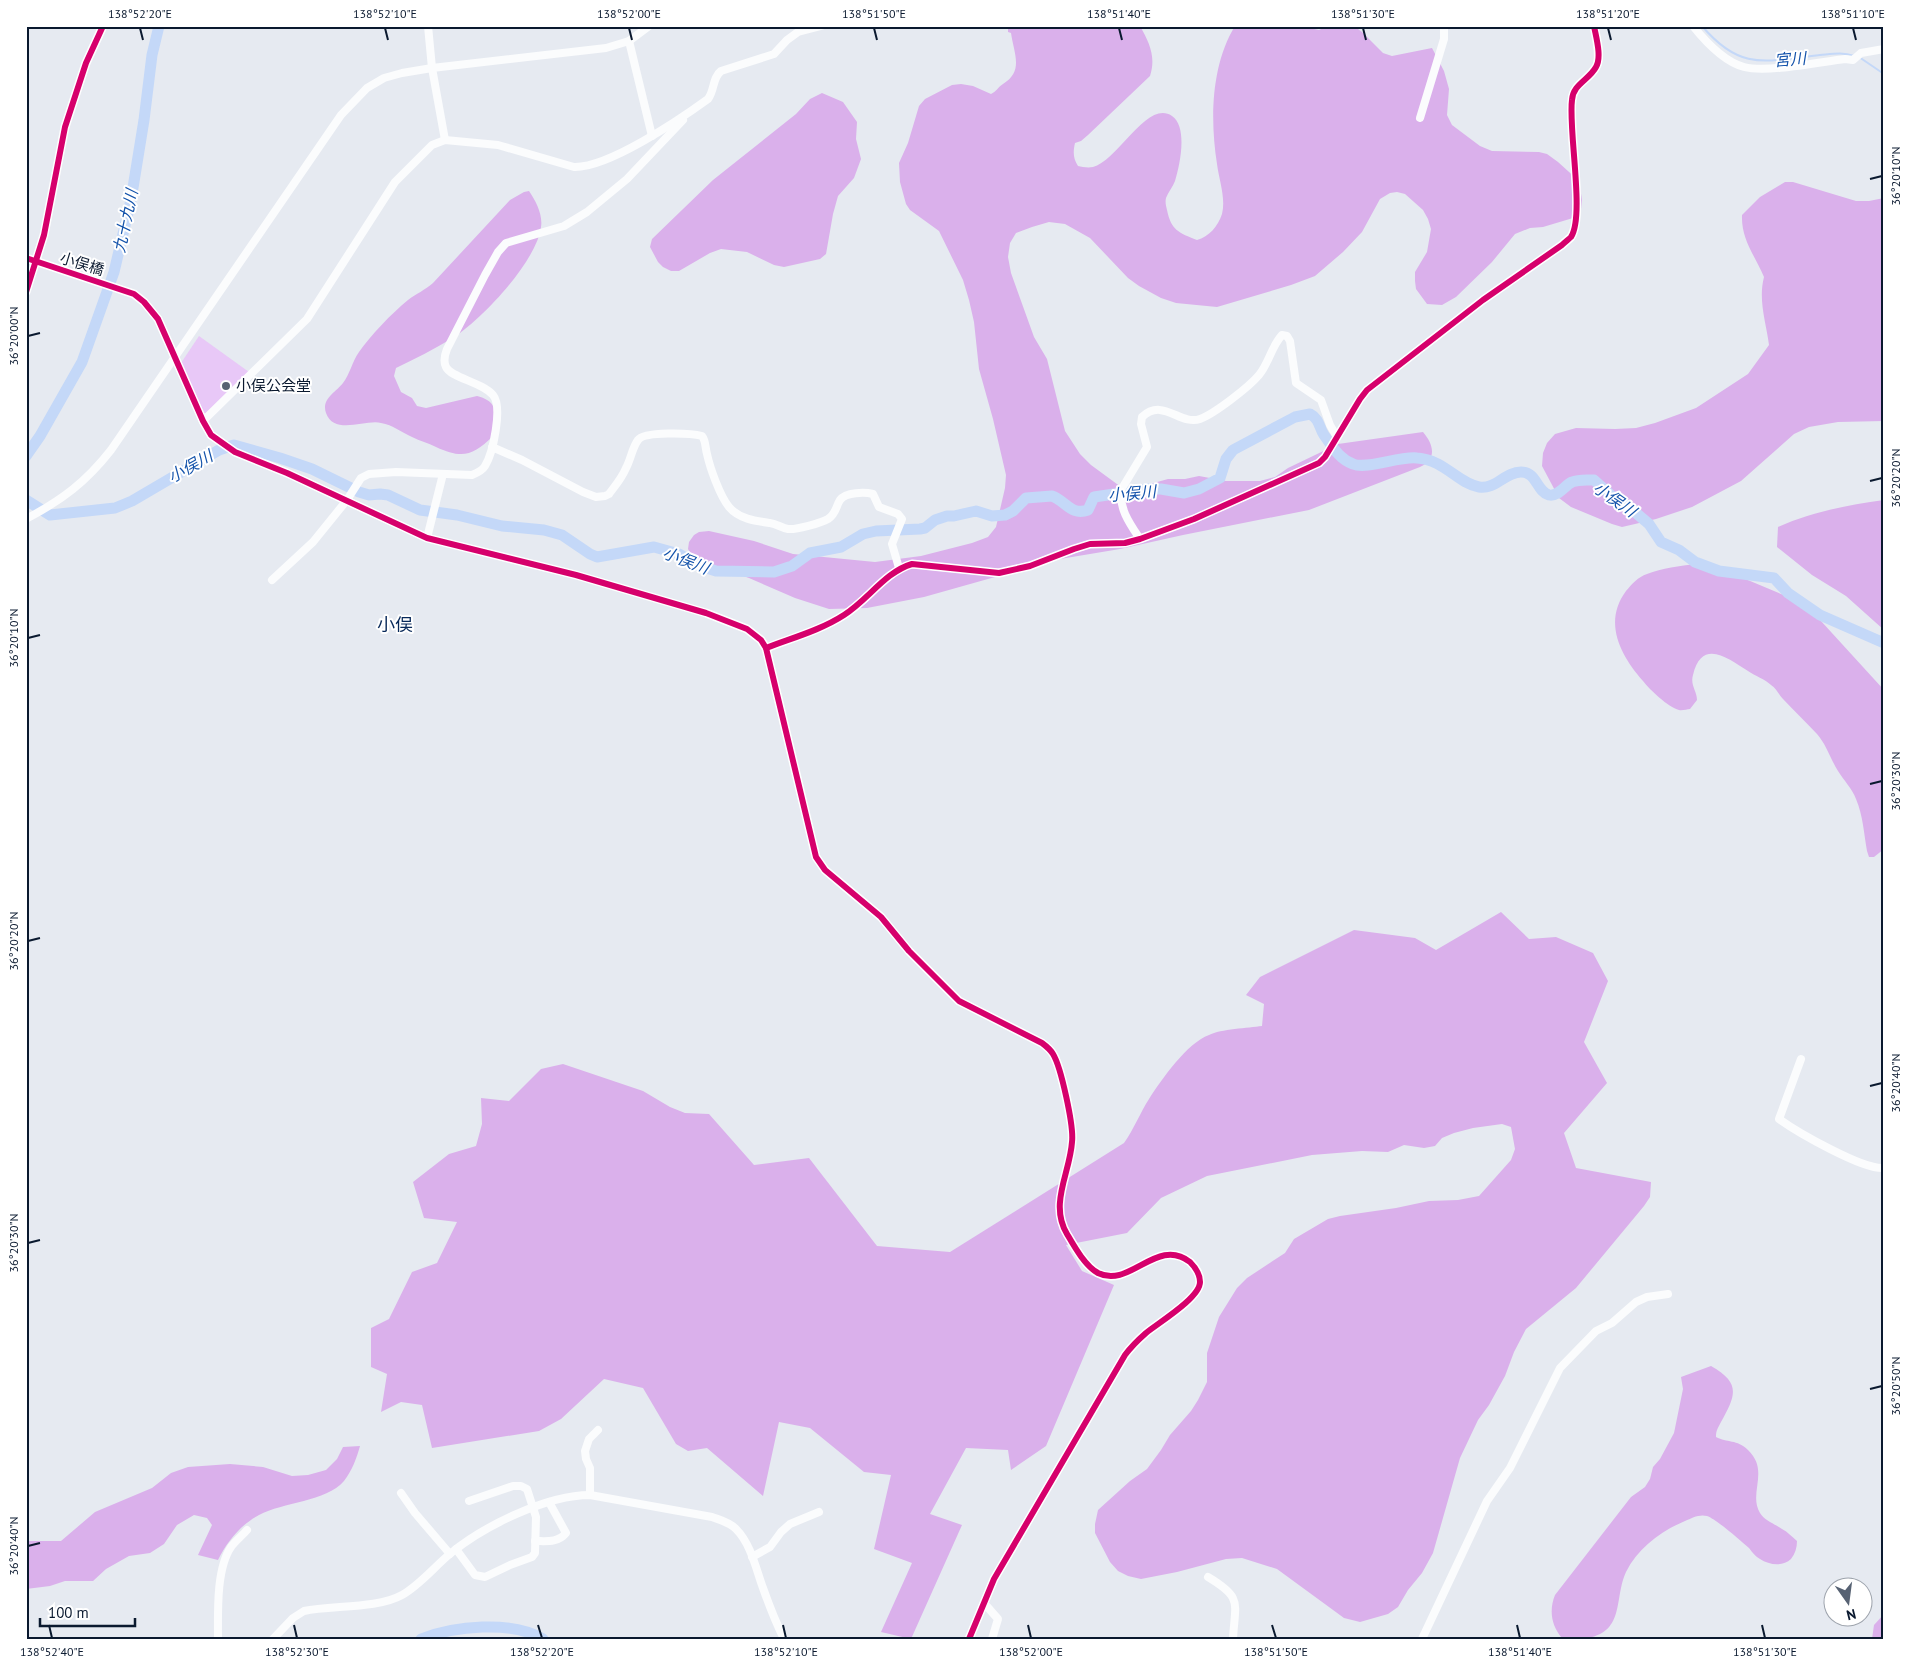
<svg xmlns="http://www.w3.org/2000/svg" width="1910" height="1665" font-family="'PT Sans','Noto Sans JP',sans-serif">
<rect width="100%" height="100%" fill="#e6eaf1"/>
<!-- green -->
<polygon fill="#e8c8f7" points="199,336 249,372 206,413 204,413 181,363"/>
<!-- forest -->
<g fill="#dab0eb">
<path d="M 1008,26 L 1140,26 C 1150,44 1156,57 1150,76 L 1088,135 L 1081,141 L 1075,143 C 1073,152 1073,158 1078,166 C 1082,167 1088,168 1093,167 C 1118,161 1147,99 1172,116 C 1188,127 1180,165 1175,181 C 1173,187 1168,192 1166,198 C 1165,202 1166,206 1167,210 C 1171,230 1179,233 1197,240 C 1209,237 1218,226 1222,214 C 1226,198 1219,180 1217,164 C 1210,120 1211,65 1235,26 L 1300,26 L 1319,30 L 1328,26 L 1354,26 L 1362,32 L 1383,53 L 1392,56 L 1432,48 L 1444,71 L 1449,89 L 1447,115 L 1452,125 L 1480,146 L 1492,151 L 1539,152 L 1547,154 L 1558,162 L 1579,181 L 1582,200 L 1581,209 L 1573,218 L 1543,227 L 1530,228 L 1515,234 L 1492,262 L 1456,297 L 1442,305 L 1427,304 L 1416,289 L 1415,281 L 1415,272 L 1427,252 L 1431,229 L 1428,219 L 1423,210 L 1405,194 L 1397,192 L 1390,193 L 1380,199 L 1362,232 L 1343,252 L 1315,276 L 1291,285 L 1217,307 L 1176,303 L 1161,298 L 1139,286 L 1128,278 L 1090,238 L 1065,224 L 1049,222 L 1032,227 L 1016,233 L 1010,243 L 1008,257 L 1011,273 L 1034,337 L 1047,359 L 1065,431 L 1080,454 L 1091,465 L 1121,487 L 1132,489 L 1168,479 L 1185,479 L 1199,476 L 1226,481 L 1260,481 L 1275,477 L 1288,468 L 1338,444 L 1423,432 C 1434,445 1437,459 1420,467 L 1309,510 L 1183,535 L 1120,549 L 1054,560 L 1027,571 L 995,577 L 924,597 L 867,608 L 829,609 L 795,598 L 749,578 L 702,562 L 692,556 L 688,549 L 689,542 L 694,535 L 699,532 L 709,531 L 754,541 L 793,554 L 875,562 L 921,556 L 972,543 L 988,537 L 996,527 L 1005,488 L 1006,475 L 993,419 L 979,369 L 974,322 L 969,300 L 963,280 L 939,231 L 910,210 L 906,204 L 900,182 L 899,163 L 908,143 L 919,106 L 925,99 L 952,85 L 961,84 L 973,86 L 991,94 C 996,92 998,87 1003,84 C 1024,71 1014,54 1011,33 L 1008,32 Z"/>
<polygon points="822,93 843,102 857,122 856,139 861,159 854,178 838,196 833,214 826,254 820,259 784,267 774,265 747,252 721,249 710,253 679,271 671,271 663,267 658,262 650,247 652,239 713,180 796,114 810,99"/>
<path d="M 1785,182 L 1793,182 L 1856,201 L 1869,201 L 1884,198 L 1884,421 L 1838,422 L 1809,427 L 1794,434 L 1741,481 L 1692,507 L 1656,519 L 1635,524 L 1622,527 L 1612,524 L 1571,507 L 1559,498 L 1542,466 L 1543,453 L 1547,443 L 1555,434 L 1576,428 L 1615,429 L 1636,428 L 1655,423 L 1696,408 L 1748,374 L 1769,345 C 1766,322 1758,300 1764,277 C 1755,256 1741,239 1742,215 L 1760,197 Z"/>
<path d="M 529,191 C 536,201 543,215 541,227 C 537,261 480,322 451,339 C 434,349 415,359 396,368 L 394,376 L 401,392 L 412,398 L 417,406 L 426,408 L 477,396 C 501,402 496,417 493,436 C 473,456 462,459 436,447 C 428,443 420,441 412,437 C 401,432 393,425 381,423 C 366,419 334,436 326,413 C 321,399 336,392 343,383 C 350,374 352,362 359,352 C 371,335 391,314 408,300 C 416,294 425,290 433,283 L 510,200 L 524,192 Z"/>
<path d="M 1884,500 L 1884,630 L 1846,596 L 1812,575 L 1777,547 L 1778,527 C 1811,512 1848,505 1884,500 Z"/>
<path d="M 1696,564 L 1714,568 L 1743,578 L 1793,599 L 1821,621 L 1884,690 L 1884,849 L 1874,857 L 1869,857 L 1867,851 C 1864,835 1863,815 1856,799 C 1852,788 1844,781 1838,771 C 1831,760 1826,744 1817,734 C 1806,722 1794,711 1783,699 C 1779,695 1776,688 1771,685 C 1765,679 1755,676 1748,671 C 1729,659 1702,637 1693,675 C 1690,685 1697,691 1697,700 L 1690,709 C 1687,709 1682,711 1679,710 C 1668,707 1650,690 1643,681 C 1620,655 1603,622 1626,591 C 1632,584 1638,577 1647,574 C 1662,568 1680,566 1696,564 Z"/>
<path d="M 1501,912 L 1529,939 L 1556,937 L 1593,953 L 1608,981 L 1584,1042 L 1607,1083 L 1564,1133 L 1576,1168 L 1651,1182 L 1650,1197 L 1644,1206 L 1576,1288 L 1526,1329 L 1514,1352 L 1505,1376 L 1489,1405 L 1478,1420 L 1460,1458 L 1433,1553 L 1422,1573 L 1408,1590 L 1398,1607 L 1388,1614 L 1360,1622 L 1344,1618 L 1277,1569 L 1242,1558 L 1226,1559 L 1177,1572 L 1141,1579 L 1128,1576 L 1118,1571 L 1110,1562 L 1095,1533 L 1095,1524 L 1098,1510 L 1130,1481 L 1147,1469 L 1161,1450 L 1170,1435 L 1191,1411 L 1198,1400 L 1207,1382 L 1207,1353 L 1219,1317 L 1237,1288 L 1247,1278 L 1285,1253 L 1294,1239 L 1328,1219 L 1340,1216 L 1396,1208 L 1429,1201 L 1458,1200 L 1479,1196 L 1511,1160 L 1515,1149 L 1511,1127 L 1502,1124 L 1473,1128 L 1454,1133 L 1442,1138 L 1435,1146 L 1424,1148 L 1404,1145 L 1388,1152 L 1362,1151 L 1312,1155 L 1207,1176 L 1161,1198 L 1127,1233 L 1066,1245 L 1082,1271 L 1114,1285 L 1046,1446 L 1011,1470 L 1008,1450 L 966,1448 L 930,1514 L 962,1525 L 911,1639 L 881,1632 L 912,1563 L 874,1549 L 891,1475 L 864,1472 L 810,1428 L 779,1422 L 763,1496 L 707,1448 L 688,1451 L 676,1444 L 643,1388 L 604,1379 L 561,1419 L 539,1431 L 432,1448 L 422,1405 L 401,1402 L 381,1412 L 387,1374 L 371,1367 L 371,1328 L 389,1319 L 412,1272 L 437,1263 L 457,1222 L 424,1218 L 413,1182 L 449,1154 L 476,1146 L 482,1124 L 481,1098 L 509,1101 L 541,1069 L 563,1064 L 643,1091 L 670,1107 L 685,1113 L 709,1114 L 754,1165 L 809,1158 L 877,1246 L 950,1252 L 1124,1143 C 1134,1129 1140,1113 1149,1099 C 1162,1079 1187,1043 1209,1035 C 1221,1029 1248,1028 1262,1026 L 1264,1004 L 1246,995 L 1260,977 L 1354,930 L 1415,938 L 1436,950 Z"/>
<path d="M 1711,1366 C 1741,1383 1736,1395 1721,1422 C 1718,1428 1716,1430 1716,1437 C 1727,1443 1737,1439 1748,1450 C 1770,1471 1748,1493 1760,1513 C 1765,1521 1775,1524 1782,1529 C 1788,1532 1792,1537 1797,1541 C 1797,1548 1795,1554 1791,1559 C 1783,1567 1769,1565 1760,1559 C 1756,1557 1752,1552 1749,1548 C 1741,1541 1716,1519 1707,1516 C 1699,1514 1692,1518 1685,1521 C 1661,1531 1638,1548 1626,1572 C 1614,1598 1625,1631 1588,1638 C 1580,1640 1569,1640 1562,1638 C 1551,1625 1549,1610 1555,1595 L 1631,1497 L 1645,1487 L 1650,1479 L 1653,1467 L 1660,1459 L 1674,1433 L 1683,1389 L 1681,1377 Z"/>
<path d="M 360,1446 C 357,1457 352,1471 344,1481 C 326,1502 283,1502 259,1515 C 240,1525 227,1542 218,1560 L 198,1555 L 212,1525 L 207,1518 L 194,1515 L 177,1525 L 164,1544 L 150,1553 L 129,1556 L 106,1569 L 93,1581 L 65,1581 L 50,1586 L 26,1589 L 26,1541 L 61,1541 L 95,1512 L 152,1488 L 171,1473 L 188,1467 L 230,1464 L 263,1467 L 292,1476 L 308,1475 L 326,1470 L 337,1459 L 343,1447 Z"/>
<polygon points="1884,1614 1884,1639 1872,1639 1874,1625"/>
</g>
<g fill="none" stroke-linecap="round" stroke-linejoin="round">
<!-- stream -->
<g stroke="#c4d8f8" stroke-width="2">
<path d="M 1702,26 C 1741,72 1766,61 1820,55 C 1832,54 1843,52 1854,56"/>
<polyline points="1859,57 1884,74"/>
</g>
<!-- river -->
<g stroke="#c4d8f8" stroke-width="11">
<polyline points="26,456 40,436 82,362 114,272 131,200 144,120 152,55 159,26"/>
<path d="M 26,500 L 50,515 L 115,508 L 132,501 L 219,450 L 234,445 L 280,458 L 312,469 L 359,492 L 369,495 L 380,494 L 388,495 L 420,510 L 457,515 L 502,526 L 544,530 L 562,535 L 590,554 L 597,557 L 654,547 L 679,554 L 697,565 L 716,571 L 774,572 L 792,566 L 810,553 L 841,547 L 863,534 L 876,531 L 920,529 L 925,528 L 935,520 L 947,516 L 954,516 L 976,511 L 992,516 L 1005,515 L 1013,511 L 1026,498 L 1052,496 C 1066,501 1071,516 1088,510 L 1094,497 L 1148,489 L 1161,489 L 1184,493 L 1199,489 L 1220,478 L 1226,459 L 1233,450 L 1295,417 L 1310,414 C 1320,419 1319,428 1324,435 C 1333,447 1339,459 1353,464 C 1367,470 1399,456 1417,458 C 1445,460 1457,483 1479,487 C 1495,490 1505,472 1521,472 C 1537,472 1536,491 1549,495 C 1558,497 1564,486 1572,482 C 1579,479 1587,480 1594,480 L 1613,497 L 1629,507 L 1649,524 L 1661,542 L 1679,550 L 1695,562 L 1719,571 L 1774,578 L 1788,593 L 1820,615 L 1884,643"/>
<path d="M 421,1639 C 454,1626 511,1620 543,1639"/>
</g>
<!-- minor -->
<g stroke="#fbfcfd" stroke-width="8">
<polyline points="428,26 432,68 445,140"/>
<path d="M 1693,26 C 1705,41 1725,62 1744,67 C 1767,73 1820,62 1845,59 L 1853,60 L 1861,53 L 1884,49"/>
<polyline points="629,41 652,136"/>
<polyline points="1420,118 1444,39 1444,26"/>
<path d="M 26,258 L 134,294 L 144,302 L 158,319 L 203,421 L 211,435 L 235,452 L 287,473 L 427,538 L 576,575 L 706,613 L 747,629 L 761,640 L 766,648 L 816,857 L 825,870 L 881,917 L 909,951 L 959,1001 L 1042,1043 C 1046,1046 1050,1049 1053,1054 C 1061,1067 1074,1126 1072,1142 C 1070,1173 1049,1204 1067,1234 C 1074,1246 1085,1266 1098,1273 C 1130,1289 1157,1236 1190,1262 C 1195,1267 1200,1275 1200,1282 C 1200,1298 1158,1323 1146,1333 C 1138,1340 1131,1347 1125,1355 L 994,1579 L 969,1639"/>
<path d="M 203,421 L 307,319 L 395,182 L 432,145 L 445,140 L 498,145 L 574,167 C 608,168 679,120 708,99 C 715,90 712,78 721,71 L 774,54 L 787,40 L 798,32 L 821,26"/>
<path d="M 492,447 L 522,460 L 583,492 L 596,497 L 605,496 L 609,494 C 615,486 622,478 626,468 C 631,459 632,448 638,440 C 644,431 691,433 702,436 C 706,441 705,447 707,454 C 710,468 720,496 729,507 C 739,519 755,521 770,523 C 777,524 782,528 788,529 C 796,530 821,523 828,519 C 836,514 836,506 840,500 C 846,492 865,492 873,494 L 879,507 L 898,514 L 902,519 L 892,544 L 899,568"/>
<path d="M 26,519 C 62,500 86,482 111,450 L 341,115 L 367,88 L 384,78 L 402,73 L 432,68 L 606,48 L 629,41 L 649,26"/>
<polyline points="427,538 443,474"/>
<path d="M 1140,539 C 1130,524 1119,509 1121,490 L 1147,447 L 1141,424 L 1142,417 C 1163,397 1180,426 1200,419 C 1214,414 1249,387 1259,375 C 1269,363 1271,347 1282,335 L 1287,336 L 1290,341 L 1296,383 L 1321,400 L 1330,425 L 1337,437"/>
<path d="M 272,580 L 313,542 L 347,500 L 361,478 L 369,474 L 396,472 L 472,475 C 477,473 482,471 485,466 C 493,453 503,407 493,395 C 482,382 451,378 446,367 C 443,361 445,354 447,349 L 485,275 L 498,252 L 506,243 L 564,226 L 587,212 L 627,179 L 683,120"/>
<path d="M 766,648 C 792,638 821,630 844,615 C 868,600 885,572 912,564 L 999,573 L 1030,566 L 1074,549 L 1090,544 L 1125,543 L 1140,539 L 1194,519 L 1319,463 L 1325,457 L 1360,399 L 1367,390 L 1483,300 L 1562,245 C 1565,242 1569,239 1571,237 C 1585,216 1568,129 1572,100 C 1573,84 1589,80 1596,67 C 1602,57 1596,37 1594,26"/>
<path d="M 1801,1059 L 1779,1119 C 1797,1132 1863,1170 1884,1168"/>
<polyline points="401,1493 415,1513 450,1554"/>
<polyline points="590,1495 590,1468 586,1459 585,1451 589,1439 598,1430"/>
<path d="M 535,1541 C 546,1541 558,1543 566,1533 L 549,1502"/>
<polyline points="456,1549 475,1575 485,1577 510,1565 532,1557 535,1553 536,1517 527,1489 521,1486 513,1486 469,1501"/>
<polyline points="752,1557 770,1547 781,1532 790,1524 819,1512"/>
<path d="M 1208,1577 C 1243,1598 1235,1602 1233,1639"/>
<polyline points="984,1603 998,1619 992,1639"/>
<path d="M 218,1639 C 218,1613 216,1569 231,1547 C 235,1541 242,1536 247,1530"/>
<path d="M 273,1639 L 293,1618 L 304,1611 C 332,1605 377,1609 402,1595 C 420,1585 435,1566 451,1553 C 484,1526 547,1495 590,1495 L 712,1517 C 720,1520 729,1522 736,1529 C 751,1544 756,1569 763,1588 C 769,1605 776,1623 784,1639"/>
<polyline points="1422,1639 1487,1501 1510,1468 1560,1368 1596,1331 1612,1323 1636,1302 1647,1297 1668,1294"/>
</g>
<defs>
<g id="cycleway">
<path d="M 26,258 L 134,294 L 144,302 L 158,319 L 203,421 L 211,435 L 235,452 L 287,473 L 427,538 L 576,575 L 706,613 L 747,629 L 761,640 L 766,648 L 816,857 L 825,870 L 881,917 L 909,951 L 959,1001 L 1042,1043 C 1046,1046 1050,1049 1053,1054 C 1061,1067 1074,1126 1072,1142 C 1070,1173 1049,1204 1067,1234 C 1074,1246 1085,1266 1098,1273 C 1130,1289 1157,1236 1190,1262 C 1195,1267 1200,1275 1200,1282 C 1200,1298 1158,1323 1146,1333 C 1138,1340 1131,1347 1125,1355 L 994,1579 L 969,1639"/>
<polyline points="26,292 44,235 65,127 86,63 103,26"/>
<path d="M 766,648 C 792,638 821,630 844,615 C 868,600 885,572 912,564 L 999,573 L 1030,566 L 1074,549 L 1090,544 L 1125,543 L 1140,539 L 1194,519 L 1319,463 L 1325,457 L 1360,399 L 1367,390 L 1483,300 L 1562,245 C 1565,242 1569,239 1571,237 C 1585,216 1568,129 1572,100 C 1573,84 1589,80 1596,67 C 1602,57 1596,37 1594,26"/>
</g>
</defs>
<!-- cycleway casing -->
<use href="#cycleway" stroke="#fff" stroke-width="9"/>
<!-- cycleway -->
<use href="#cycleway" stroke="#d6006c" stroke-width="6"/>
</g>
<!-- ticks -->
<path fill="none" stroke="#0a192f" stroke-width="2" d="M 140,28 L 143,40M 385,28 L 388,40M 629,28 L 632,40M 874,28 L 877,40M 1119,28 L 1122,40M 1363,28 L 1366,40M 1608,28 L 1611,40M 1853,28 L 1856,40M 1870,179 L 1882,176M 28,336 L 40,333M 1870,481 L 1882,478M 28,638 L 40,635M 1870,784 L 1882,781M 28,941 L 40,938M 1870,1086 L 1882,1083M 28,1243 L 40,1240M 1870,1389 L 1882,1386M 28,1546 L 40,1543M 49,1625 L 52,1638M 294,1625 L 297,1638M 538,1625 L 542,1638M 783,1625 L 786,1638M 1028,1625 L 1031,1638M 1272,1625 L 1276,1638M 1517,1625 L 1520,1638M 1762,1625 L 1765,1638"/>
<!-- markers -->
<circle fill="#576273" stroke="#fff" stroke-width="2" cx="226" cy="386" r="5"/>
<g text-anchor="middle" stroke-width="4" stroke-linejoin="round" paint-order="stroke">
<!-- street labels -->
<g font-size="15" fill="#0a192f" stroke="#fff">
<text transform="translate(82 264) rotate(17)" y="5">小俣橋</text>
</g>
<!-- poi labels -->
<g font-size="15" fill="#0a192f" stroke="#fff" text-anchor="start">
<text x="236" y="391">小俣公会堂</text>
</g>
<!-- water labels -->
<g font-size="16" font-style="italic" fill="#1453ab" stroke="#fff">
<text transform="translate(1790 59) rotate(-5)" y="6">宮川</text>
<text transform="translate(125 221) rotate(-78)" y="6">九十九川</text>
<text transform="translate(190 466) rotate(-29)" y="6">小俣川</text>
<text transform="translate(1132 493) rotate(-5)" y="6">小俣川</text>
<text transform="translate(1615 499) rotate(35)" y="6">小俣川</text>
<text transform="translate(686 560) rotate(21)" y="6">小俣川</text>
</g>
<!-- quarter labels -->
<g font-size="18" fill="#072859" stroke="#fff">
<text x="395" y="631">小俣</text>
</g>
</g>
<!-- border -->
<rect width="1910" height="1665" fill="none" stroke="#ffffff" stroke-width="55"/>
<!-- north arrow -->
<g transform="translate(1848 1602) rotate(166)"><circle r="24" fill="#ffffff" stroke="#9da3ac"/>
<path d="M0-4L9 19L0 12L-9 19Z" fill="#576273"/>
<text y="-8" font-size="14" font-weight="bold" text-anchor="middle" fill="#0a192f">N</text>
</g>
<!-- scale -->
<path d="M40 1618v8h95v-8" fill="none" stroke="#0a192f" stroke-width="2.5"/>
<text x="48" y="1618" font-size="15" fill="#0a192f" stroke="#ffffff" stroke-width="4" paint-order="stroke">100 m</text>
<rect x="28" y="28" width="1854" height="1610" fill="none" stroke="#0a192f" stroke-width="2"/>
<g font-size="12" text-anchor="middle" fill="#0a192f">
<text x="140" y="18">138°52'20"E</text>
<text x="385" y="18">138°52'10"E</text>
<text x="629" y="18">138°52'00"E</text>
<text x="874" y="18">138°51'50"E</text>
<text x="1119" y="18">138°51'40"E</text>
<text x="1363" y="18">138°51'30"E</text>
<text x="1608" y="18">138°51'20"E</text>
<text x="1853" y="18">138°51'10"E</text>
<text transform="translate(1896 176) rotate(-90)" y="4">36°20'10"N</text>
<text transform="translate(14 336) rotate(-90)" y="4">36°20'00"N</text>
<text transform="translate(1896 478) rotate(-90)" y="4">36°20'20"N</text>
<text transform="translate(14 638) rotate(-90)" y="4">36°20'10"N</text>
<text transform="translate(1896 781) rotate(-90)" y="4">36°20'30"N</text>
<text transform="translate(14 941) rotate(-90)" y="4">36°20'20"N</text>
<text transform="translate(1896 1083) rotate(-90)" y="4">36°20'40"N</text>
<text transform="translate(14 1243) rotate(-90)" y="4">36°20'30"N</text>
<text transform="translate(1896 1386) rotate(-90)" y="4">36°20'50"N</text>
<text transform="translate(14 1546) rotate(-90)" y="4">36°20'40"N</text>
<text x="52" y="1656">138°52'40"E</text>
<text x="297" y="1656">138°52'30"E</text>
<text x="542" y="1656">138°52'20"E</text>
<text x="786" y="1656">138°52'10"E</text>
<text x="1031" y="1656">138°52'00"E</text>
<text x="1276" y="1656">138°51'50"E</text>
<text x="1520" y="1656">138°51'40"E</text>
<text x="1765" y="1656">138°51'30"E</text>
</g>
</svg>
